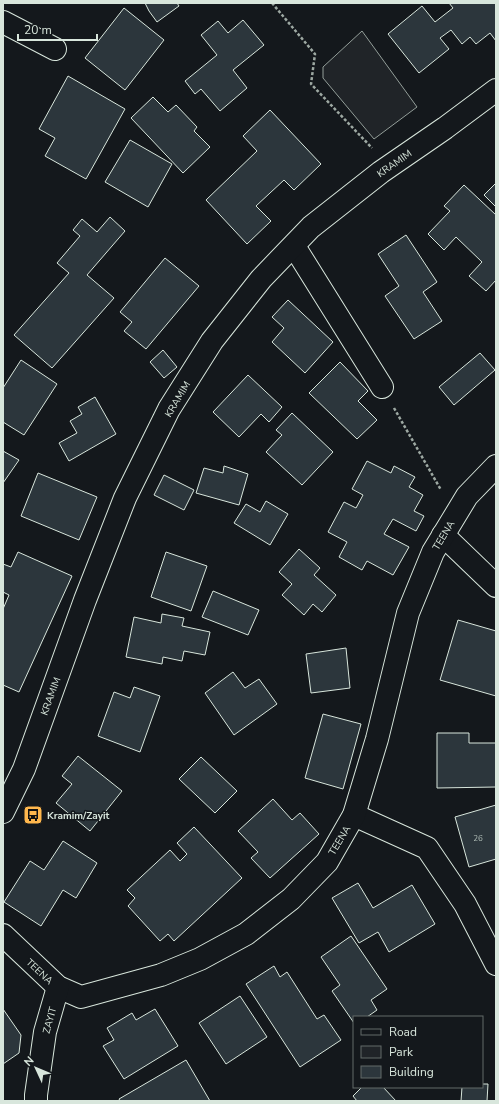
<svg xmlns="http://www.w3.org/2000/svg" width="499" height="1104" font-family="'Nunito Sans',sans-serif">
<rect width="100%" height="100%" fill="#14181c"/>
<!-- green -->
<polygon fill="#202428" stroke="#939e99" points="362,31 417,107 374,139 323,78 323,67"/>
<!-- building -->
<g fill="#2c363c" stroke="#d8e6dc">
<polygon points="145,3 177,3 179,6 157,22 149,11"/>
<polygon points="449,3 496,3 496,41 490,33 476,44 470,37 462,44 451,30 440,38 449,49 419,73 388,34 422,6 435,22 453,8"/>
<polygon points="124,8 164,40 125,90 85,58"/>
<polygon points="243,20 264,45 233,70 247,88 220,111 201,89 195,94 185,81 217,55 201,35 218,21 228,33"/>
<polygon points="68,76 125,109 86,179 45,156 55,138 39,129"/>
<polygon points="153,97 168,112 176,105 197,127 194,131 210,147 183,173 131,118"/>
<polygon points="270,110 321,164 294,190 284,180 256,206 271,221 247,244 206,200 257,151 243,136"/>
<polygon points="130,140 172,164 148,207 105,182"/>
<polygon points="496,183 496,207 484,195"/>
<polygon points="464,185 496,215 496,280 486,291 469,276 482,262 456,237 444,250 428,234 450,211 444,206"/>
<polygon points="110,217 125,231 87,275 114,298 52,368 14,335 69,273 57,263 80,236 73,230 82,219 97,232"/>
<polygon points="406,235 437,282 423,292 442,321 414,339 385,296 399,286 378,254"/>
<polygon points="165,258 199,286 146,349 124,331 132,322 120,312"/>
<polygon points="288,300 333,342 305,373 272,342 284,328 272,317"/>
<polygon points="163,350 177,367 164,378 150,362"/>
<polygon points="480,353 495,370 454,405 439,387"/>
<polygon points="21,360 57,384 24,435 3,422 3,388"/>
<polygon points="340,362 368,391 358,401 377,420 357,439 309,393"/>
<polygon points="248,375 282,407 269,422 261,414 239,437 213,412"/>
<polygon points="95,397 116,434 69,461 59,443 77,433 70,421 82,414 78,407"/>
<polygon points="292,413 333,452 302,485 266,452 282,435 276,430"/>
<polygon points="3,451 19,460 3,483"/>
<polygon points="367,461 391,473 394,466 415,477 409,487 423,495 414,511 424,516 416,531 393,519 384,534 409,547 393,575 367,561 362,570 339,557 347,542 328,532 344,502 356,508 363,495 352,489"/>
<polygon points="224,466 248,474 239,505 196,493 204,468 223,473"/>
<polygon points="38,473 97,497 79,540 21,516"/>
<polygon points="164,475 194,490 184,510 154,495"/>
<polygon points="266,501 288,514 270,545 234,523 246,504 260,512"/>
<polygon points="299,549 320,568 314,575 336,595 322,612 313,604 304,615 282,595 292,584 279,572"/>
<polygon points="18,552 72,576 19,692 3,685 3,609 9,595 3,592 3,564 11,567"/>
<polygon points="166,552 207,566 191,611 151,597"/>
<polygon points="213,591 259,610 248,635 202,617"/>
<polygon points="162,614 184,618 182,626 210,632 205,655 184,651 182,661 163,657 162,664 126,657 134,617 161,623"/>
<polygon points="458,620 496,631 496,696 440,680"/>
<polygon points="346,648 350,688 311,693 306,654"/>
<polygon points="233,672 245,688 259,679 277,704 234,735 205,693"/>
<polygon points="134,687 160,696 140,752 98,736 114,692 130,698"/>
<polygon points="323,714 361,724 343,789 305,778"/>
<polygon points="437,733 469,733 469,743 496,743 496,787 437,788"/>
<polygon points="78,756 122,791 90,831 56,803 72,784 62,776"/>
<polygon points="201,757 237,791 215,813 179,779"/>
<polygon points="273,799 292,820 300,813 319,834 270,878 251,858 258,852 238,831"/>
<polygon points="496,805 496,859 469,867 455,817"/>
<polygon points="194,827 242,878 174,941 168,934 160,941 128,906 135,898 127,890 170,850 180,861 187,854 177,843"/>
<polygon points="63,841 97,863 76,898 63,890 41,926 4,902 30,861 44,870"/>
<polygon points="358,883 373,908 412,885 435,924 389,952 378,932 359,943 332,898"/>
<polygon points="351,936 387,989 371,1000 377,1010 367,1017 354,1017 354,1023 332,991 340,985 321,957"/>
<polygon points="274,966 280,977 287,972 317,1019 324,1015 341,1040 300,1067 246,984"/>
<polygon points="240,996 267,1037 226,1064 199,1023"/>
<polygon points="3,1009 21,1035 19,1053 3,1064"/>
<polygon points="155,1009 178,1046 124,1079 103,1046 114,1040 107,1028 132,1013 136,1020"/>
<polygon points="186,1060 210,1101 120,1101 119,1099"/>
<polygon points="482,1084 488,1084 487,1101 461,1101 462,1087 482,1087"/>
<polygon points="362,1087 383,1087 396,1101 357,1101 353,1096"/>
</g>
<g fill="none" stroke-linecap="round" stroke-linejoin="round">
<defs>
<g id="minor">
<polyline points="3,22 55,49"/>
<polyline points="294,246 382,387"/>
<polyline points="443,535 496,586"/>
<polyline points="3,812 24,769 85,600 125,498 169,409 212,341 261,279 311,227 381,172 445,128 496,90"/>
<polyline points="354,815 427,848 465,904 496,964"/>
<polyline points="3,935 58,987 81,997 161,975 200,959 246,934 291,899 327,862 354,815 377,739 408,613 433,552 467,496 496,466"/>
<polyline points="36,1101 36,1095 45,1032 58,987"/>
</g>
</defs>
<!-- minor casing -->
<use href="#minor" stroke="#d8e6dc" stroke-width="24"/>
<!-- path -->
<g stroke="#9da8a2" stroke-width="2.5" stroke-dasharray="3 2" stroke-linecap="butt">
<polyline points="272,3 315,54 311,84 372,148"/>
<polyline points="394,408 441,490"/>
</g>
<!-- minor -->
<use href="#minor" stroke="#14181c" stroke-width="22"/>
</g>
<!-- icons -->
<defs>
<symbol id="bus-square" viewBox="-11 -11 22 22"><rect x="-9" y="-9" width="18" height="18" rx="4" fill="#ffb74d" stroke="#14181c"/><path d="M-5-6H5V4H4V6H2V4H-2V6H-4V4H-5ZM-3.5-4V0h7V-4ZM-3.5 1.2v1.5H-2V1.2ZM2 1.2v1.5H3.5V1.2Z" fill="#111"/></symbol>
</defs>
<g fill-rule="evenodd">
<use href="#bus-square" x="22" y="804" width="22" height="22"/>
</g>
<g text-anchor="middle" stroke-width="3" stroke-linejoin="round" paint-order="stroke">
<!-- number labels -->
<g font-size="8" fill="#adbab4">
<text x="478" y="841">26</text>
</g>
<!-- street labels -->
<g font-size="10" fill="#d8e6dc" stroke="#14181c">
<text transform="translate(394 163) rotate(-35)" y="4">KRAMIM</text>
<text transform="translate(177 399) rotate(-59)" y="4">KRAMIM</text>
<text transform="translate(443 535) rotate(-59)" y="4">TEENA</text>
<text transform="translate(50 696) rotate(-70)" y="4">KRAMIM</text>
<text transform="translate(339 840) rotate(-59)" y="4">TEENA</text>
<text transform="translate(40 971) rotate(43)" y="4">TEENA</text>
<text transform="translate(49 1020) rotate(-75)" y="4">ZAYIT</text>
</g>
<!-- poi labels -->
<g font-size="10" font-weight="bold" fill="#d8e6dc" stroke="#14181c" text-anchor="start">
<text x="47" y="819">Kramim/Zayit</text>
</g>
</g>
<!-- border -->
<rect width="499" height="1104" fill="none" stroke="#d8e6dc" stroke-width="8"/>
<!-- legend -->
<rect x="353" y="1016" width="130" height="72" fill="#14181c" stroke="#626a69"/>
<rect x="361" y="1029" width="20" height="6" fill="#14181c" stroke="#626a69"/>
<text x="389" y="1036" font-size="12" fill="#d8e6dc">Road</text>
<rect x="361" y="1046" width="20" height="12" fill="#202428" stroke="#626a69"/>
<text x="389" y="1056" font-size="12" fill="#d8e6dc">Park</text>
<rect x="361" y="1066" width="20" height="12" fill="#2c363c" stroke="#626a69"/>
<text x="389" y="1076" font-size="12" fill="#d8e6dc">Building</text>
<!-- north arrow -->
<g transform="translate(36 1068) rotate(314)" stroke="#14181c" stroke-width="3" paint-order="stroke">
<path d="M0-3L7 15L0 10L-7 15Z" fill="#d8e6dc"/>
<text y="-6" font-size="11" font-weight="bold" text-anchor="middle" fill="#d8e6dc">N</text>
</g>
<!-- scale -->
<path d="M18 34v6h79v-6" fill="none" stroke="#d8e6dc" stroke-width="2"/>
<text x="24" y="34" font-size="12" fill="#d8e6dc" stroke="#14181c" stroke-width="3" paint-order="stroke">20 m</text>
</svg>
